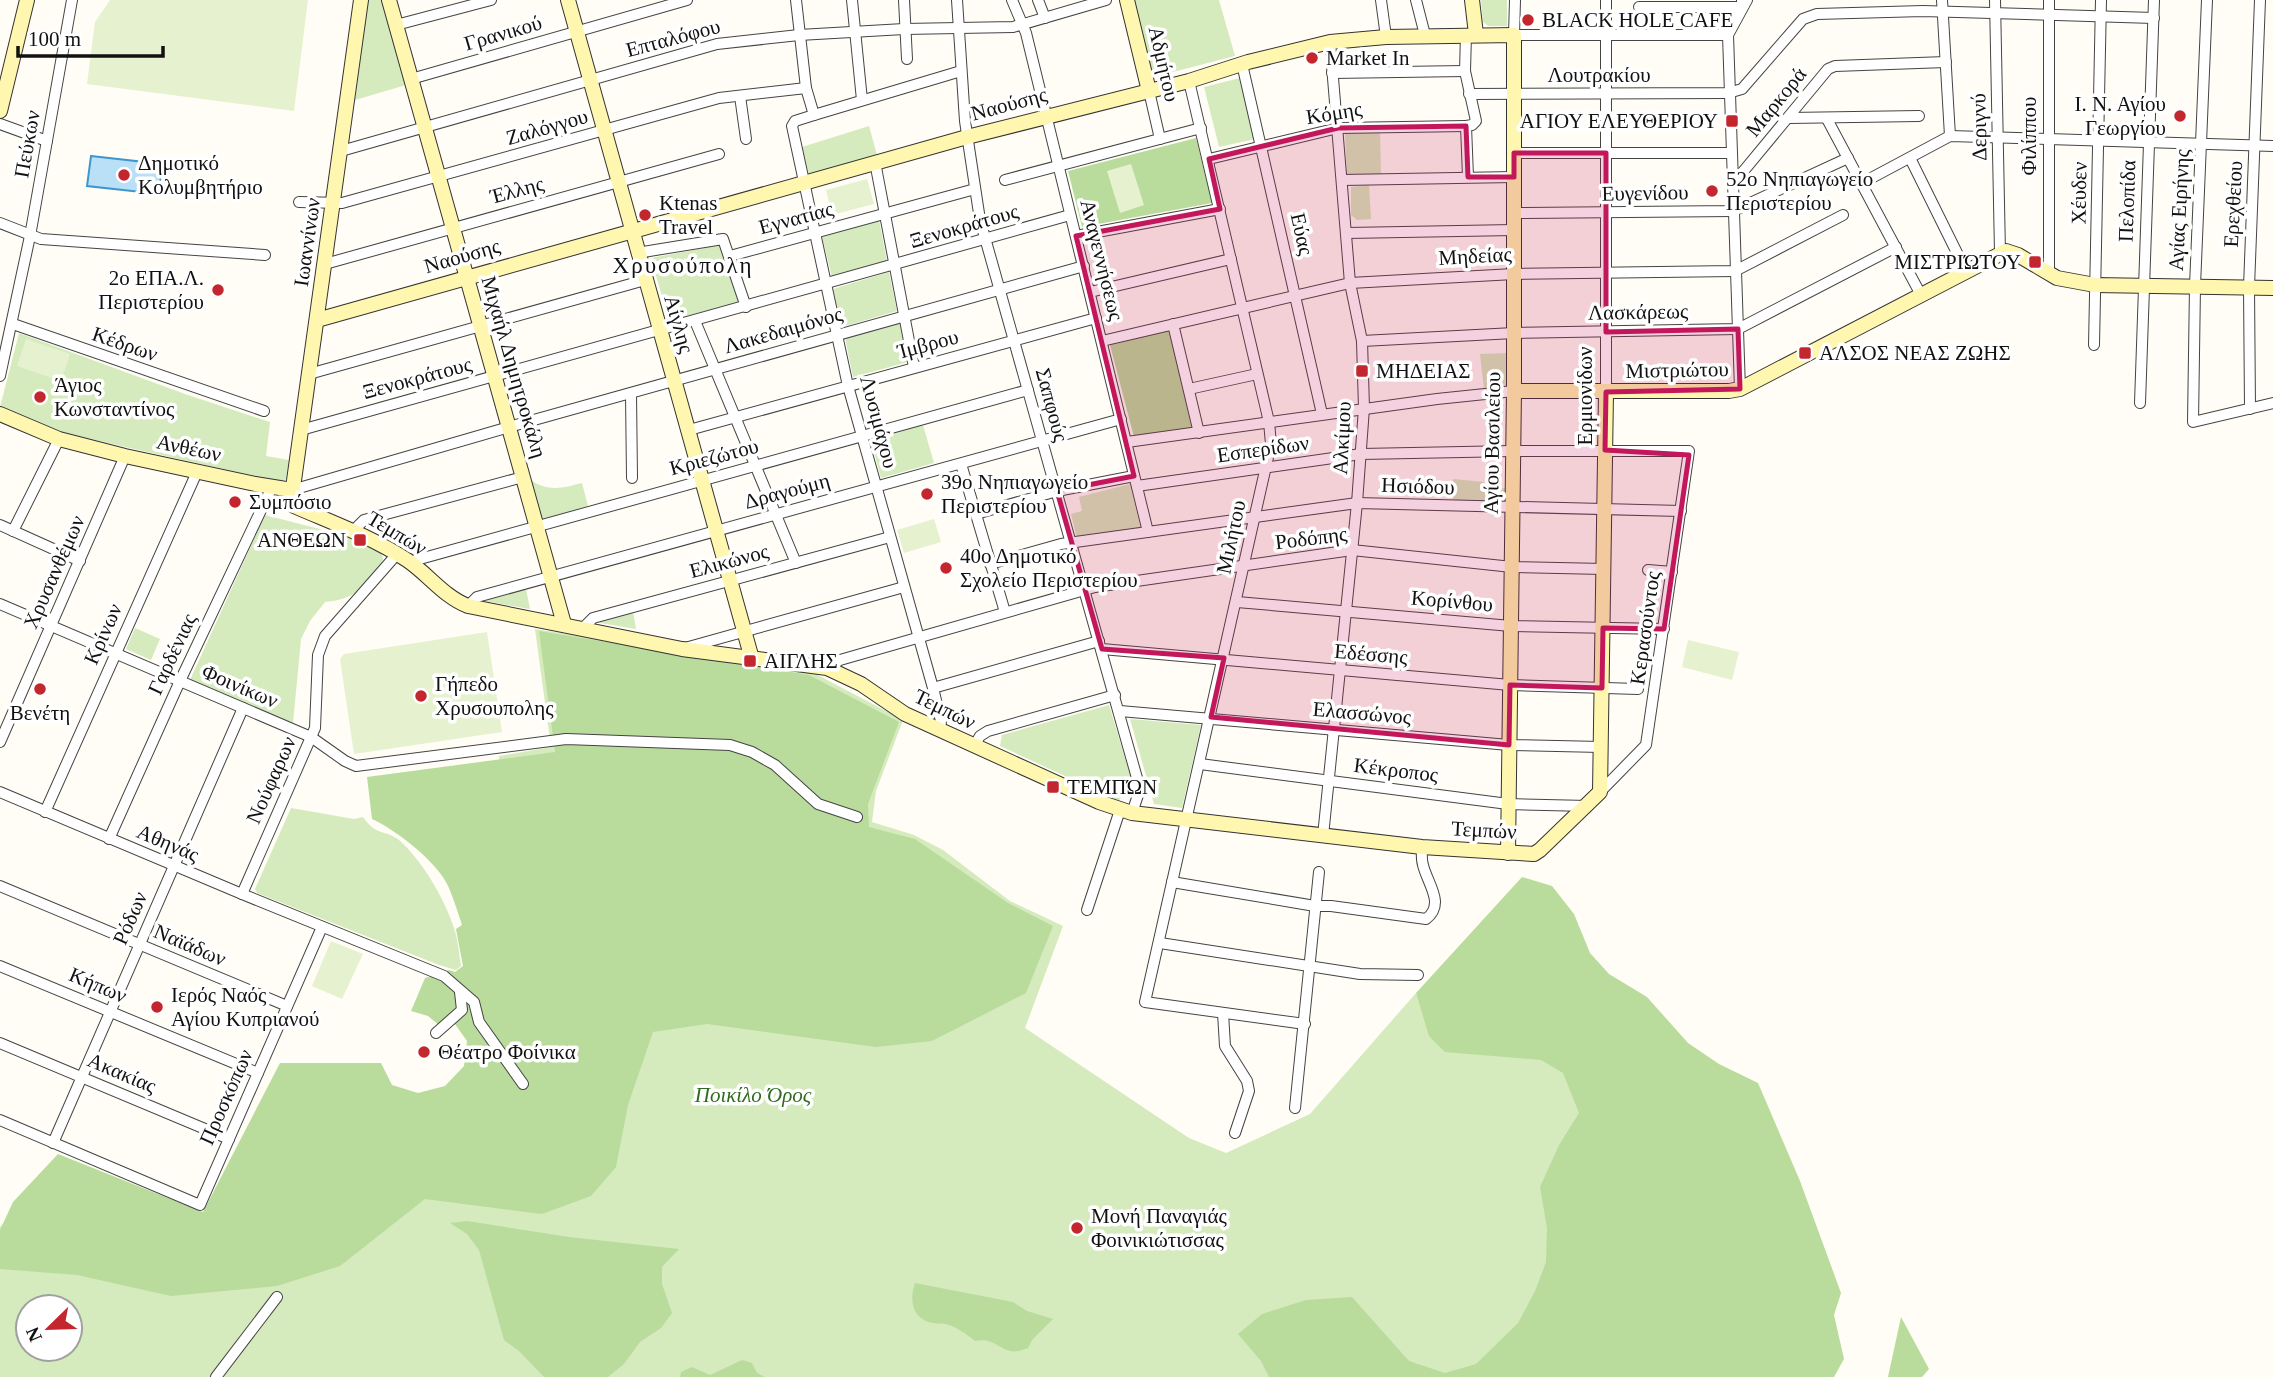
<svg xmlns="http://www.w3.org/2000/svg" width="2273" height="1377" font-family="Georgia,serif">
<rect width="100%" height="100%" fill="#fffdf5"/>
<!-- green -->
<g fill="#d5ebbd" fill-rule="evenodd">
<polygon points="368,0 382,0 406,85 355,100"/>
<polygon points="1132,0 1219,0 1235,56 1165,74 1163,69 1150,72"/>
<polygon points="1481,0 1507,0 1507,26 1488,26 1483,22"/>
<polygon points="1240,78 1255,139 1219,147 1204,87"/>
<polygon points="869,126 877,155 809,175 802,147"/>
<polygon points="1380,132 1381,175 1347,176 1345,133"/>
<polygon points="1369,185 1371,219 1357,220 1351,215 1351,187"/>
<polygon points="879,220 887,261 832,277 822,237"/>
<polygon points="720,245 738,302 669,321 651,258"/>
<polygon points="889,272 897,311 842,327 833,289"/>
<polygon points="900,322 908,362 853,377 845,338"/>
<polygon points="19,333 185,394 270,422 266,456 289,460 286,479 280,482 68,434 0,407"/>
<polygon points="1509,353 1509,385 1484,389 1480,354"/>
<polygon points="923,425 934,463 881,478 871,441"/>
<polygon points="1453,479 1484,482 1485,489 1507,488 1507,504 1453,504"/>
<path d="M 531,480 C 547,492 564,488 582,483 L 588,506 L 542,520 Z"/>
<polygon points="1130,484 1141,530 1077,538 1071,514 1082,511 1079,497"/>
<path d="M 265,515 L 335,533 L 380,551 L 383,558 L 382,564 C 361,587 358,599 325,602 L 310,621 L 301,639 L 293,723 L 190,680 Z"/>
<polygon points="526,589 530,609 484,601"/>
<polygon points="633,611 636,629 600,623 600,622"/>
<polygon points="135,628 160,639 151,660 126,649"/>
<path d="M 535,629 L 812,672 L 903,720 L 876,791 L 872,822 L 914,835 L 943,850 L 1010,901 L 1063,926 L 1025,1028 L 1189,1138 L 1226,1153 L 1310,1114 L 1416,993 L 1421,1005 L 1571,994 L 1708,1377 L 0,1377 L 0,1227 L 59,1164 L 206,1224 L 415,1101 L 473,1077 L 499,955 L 499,756 L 551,747 ZM 28,1307 L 70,1307 L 70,1349 L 28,1349 Z"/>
<polygon points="1109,705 1131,778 1119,801 1000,746 1002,735"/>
<polygon points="1130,719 1201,725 1182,808 1154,804"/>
<path d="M 291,808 L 354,819 L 363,817 C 377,837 385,829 399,840 C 421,859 445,899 454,928 C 458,940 459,953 461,966 L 456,970 L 439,965 L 257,893 L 255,889 Z"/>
</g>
<!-- forest -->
<g fill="#b9dc9c">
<polygon points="1196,138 1212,203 1082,227 1068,171"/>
<polygon points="1169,330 1192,429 1134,437 1110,345"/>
<path d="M 539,631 L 809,675 L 899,722 L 868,804 L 869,827 L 915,839 L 1008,903 L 1053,926 L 1026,993 L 932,1041 L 876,1047 L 707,1024 L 653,1032 L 628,1105 L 616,1167 L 591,1196 L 542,1214 L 425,1199 L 340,1266 L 277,1286 L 171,1296 L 77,1275 L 0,1269 L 0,1230 L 13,1202 L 58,1154 L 203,1212 L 280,1063 L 381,1063 L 392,1085 L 418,1093 L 445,1086 L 464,1066 L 467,1041 L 450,1017 L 440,1026 L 428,1016 L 411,1011 L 425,978 L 449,970 L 455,972 L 463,966 L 456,929 L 462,925 C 458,913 454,900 449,888 C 439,863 396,830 372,819 L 367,777 L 555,752 Z"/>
<polygon points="1522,877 1552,886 1574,914 1590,953 1609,974 1647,997 1688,1043 1719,1064 1758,1083 1800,1181 1841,1293 1834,1315 1844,1359 1834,1377 1269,1377 1261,1361 1238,1334 1262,1314 1306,1300 1352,1297 1409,1361 1445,1373 1476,1364 1518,1323 1535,1291 1546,1262 1547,1228 1540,1187 1559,1145 1579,1113 1563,1073 1541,1060 1445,1052 1429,1036 1416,993"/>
<polygon points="467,1221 569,1237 679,1249 662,1267 662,1284 672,1313 661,1328 640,1342 624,1364 608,1377 544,1377 519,1351 504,1340 479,1250 467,1234 450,1223"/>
<path d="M 915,1283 L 1013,1302 L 1027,1311 L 1053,1319 L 1032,1340 L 1028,1348 C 1001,1360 1000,1336 975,1341 C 966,1334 956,1326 945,1324 C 941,1323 937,1324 933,1323 C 912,1319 909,1300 915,1283 Z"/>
<polygon points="1901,1317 1929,1369 1922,1377 1888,1377"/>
<polygon points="742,1360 752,1363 757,1373 765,1377 680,1377 681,1372 692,1367 710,1375"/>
</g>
<!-- pitch -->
<g fill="#e6f2cf">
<polygon points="110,0 308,0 294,111 87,84 95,22"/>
<polygon points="1131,164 1144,205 1120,213 1107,171"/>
<polygon points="867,179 874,204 832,215 826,190"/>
<polygon points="26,339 70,354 61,381 17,366"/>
<polygon points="934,519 941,542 904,553 897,530"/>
<polygon points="487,632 502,732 354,754 340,659 344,654"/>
<polygon points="1688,640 1739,652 1732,680 1682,667"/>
<polygon points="331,941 363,954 342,999 312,986"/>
</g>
<!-- water -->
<polygon fill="#b9e0f7" stroke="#3f96cf" stroke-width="2" points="91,156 162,164 159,194 87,186"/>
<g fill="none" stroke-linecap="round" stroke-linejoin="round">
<defs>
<g id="street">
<polyline points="796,0 806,88 814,115"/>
<polyline points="852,0 862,100"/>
<polyline points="904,0 907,59"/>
<polyline points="957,0 965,121 980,220 1137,778 1138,795 1132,813"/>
<polyline points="1012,0 1026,33 1148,532"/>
<polyline points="1038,0 1045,18"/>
<polyline points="1381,0 1386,37"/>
<polyline points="1416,0 1425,35"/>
<polyline points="1515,0 1514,35 1728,35"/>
<polyline points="1606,0 1606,392"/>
<polyline points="1942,0 1950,136"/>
<polyline points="1995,0 2000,253"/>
<polyline points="2207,0 2195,286 2193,422 2273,403"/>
<polyline points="1639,7 1742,7 1742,1"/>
<polyline points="396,25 491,0"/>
<polyline points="1466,34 1465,71 1476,121 1472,125 1466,126 1468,177"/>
<polyline points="1242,64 1322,414"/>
<polyline points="1332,73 1465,71"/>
<polyline points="411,79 687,0"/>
<polyline points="1189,81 1269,422 1271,444 1145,1002 1305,1024"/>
<polyline points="1149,91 1160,139"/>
<polyline points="1469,94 1728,93 1742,89 1803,19 1817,14 1923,11 2154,18"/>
<polyline points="740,96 746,139"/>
<polyline points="1789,118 1919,116"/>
<polyline points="1827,119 1921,295"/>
<polyline points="0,124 47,141"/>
<polyline points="341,151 717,44 799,35 904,29 1013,27 1106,0"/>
<polyline points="1514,153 1730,153"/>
<polyline points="1910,158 1966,271"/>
<polyline points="1209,159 1338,128 1466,126"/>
<polyline points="875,162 914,367"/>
<polyline points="1005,180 1201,128"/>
<polyline points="1342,180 1514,177"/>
<polyline points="1862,183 1950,136 2273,146"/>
<polyline points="1732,185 1828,69 1835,66 1946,62"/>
<polyline points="299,202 342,203 719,98 806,88"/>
<polyline points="1514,213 1733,211 1848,158"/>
<polyline points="0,223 41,239 265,255"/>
<polyline points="1347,233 1514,230"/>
<polyline points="1076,236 1220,209"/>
<polyline points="637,253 723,239 746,307"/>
<polyline points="730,256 975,189"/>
<polyline points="325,264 719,154"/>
<polyline points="2049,273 2049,0"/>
<polyline points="1090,292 1231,259"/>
<polyline points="695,321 796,563"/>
<polyline points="13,324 264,411"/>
<polyline points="1173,324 1199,433"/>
<polyline points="1102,341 1350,283 1514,274 1735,271 1843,215"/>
<polyline points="1362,341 1514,333 1738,329 1896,247"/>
<polyline points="2094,345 2101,0"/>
<polyline points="309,374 645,280"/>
<polyline points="0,376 30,236 72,0"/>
<polyline points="1189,389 1257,374"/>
<polyline points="1740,389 1728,35 1747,0"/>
<polyline points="631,394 632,478"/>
<polyline points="2140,403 2154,0"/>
<polyline points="2250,409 2249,287 2260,0"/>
<polyline points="301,430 1070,215"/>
<polyline points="689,430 1096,318"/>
<polyline points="1127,442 1437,399 1514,391"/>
<polyline points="961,464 1005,612"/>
<polyline points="1137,486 1361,454 1513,451 1689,451 1646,745 1600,792"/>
<polyline points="292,490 509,427 1084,266"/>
<polyline points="976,514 1057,491 1134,476"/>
<polyline points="0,525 80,561"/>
<polyline points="13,531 59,439"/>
<polyline points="353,531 364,520 523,477"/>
<polyline points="409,562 1028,390"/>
<polyline points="990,564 1061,544 1357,503 1681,511"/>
<polyline points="1648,570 1672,572"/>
<polyline points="1237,602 1511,626 1664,629"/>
<polyline points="0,604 311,737 345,761 356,766 566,739 730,745 752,752 775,765 818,804 857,817"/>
<polyline points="468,606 477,597 1121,419"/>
<polyline points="583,628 593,618 890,537"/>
<polyline points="685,648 904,587"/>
<polyline points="1102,649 1510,685 1638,689"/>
<polyline points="827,668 840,660 1095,587 1352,550 1512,567 1604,569"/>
<polyline points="933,688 1099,641"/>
<polyline points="1120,711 1509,745 1601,747"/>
<polyline points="940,730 941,721 933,688 848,386 792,126 795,121 814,115 961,71"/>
<polyline points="0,742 125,456"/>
<polyline points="974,746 980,736 988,731 1115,695"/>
<polyline points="1200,764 1508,804 1588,806"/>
<polyline points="0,792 242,894 444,976 474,1002 479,1022 523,1084"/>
<polyline points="45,812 197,472"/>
<polyline points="1323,836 1357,503 1364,408 1362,341 1350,283 1330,42"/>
<polyline points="109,839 180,681 272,487"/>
<path d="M 1172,882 L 1315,906 L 1331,906 L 1426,919 C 1446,904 1427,883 1423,865 C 1421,859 1422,853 1422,847"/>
<polyline points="0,886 287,1006"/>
<polyline points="242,894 315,728 318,655 325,636 397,554"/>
<polyline points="1087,910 1120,810"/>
<polyline points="1160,943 1360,974 1418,975"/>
<polyline points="0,966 258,1073"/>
<polyline points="1223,1013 1225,1046 1247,1081 1249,1091 1235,1133"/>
<polyline points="436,1033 462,1010 460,992"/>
<polyline points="0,1043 229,1139"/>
<polyline points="1295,1108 1319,872"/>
<polyline points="0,1120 200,1205 322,927"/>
<polyline points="53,1143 243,708"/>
<polyline points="216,1377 277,1297"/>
</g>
<g id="secondary">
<path d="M 361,0 L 291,502 L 294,506 C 333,523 372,537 407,560 C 428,574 444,597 468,606 L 682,649 L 827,668 L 861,684 L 905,714 L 1099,802 L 1132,813 L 1422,847 L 1534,854 L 1540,850 L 1600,792 L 1606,392"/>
<polyline points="389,0 564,624"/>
<polyline points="568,0 752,659"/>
<polyline points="1127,0 1149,91"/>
<polyline points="1472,0 1476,34"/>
<polyline points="0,111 27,0"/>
<polyline points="317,320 967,137 1189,81 1248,62 1330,42 1386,37 1514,35 1514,391 1508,853"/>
<polyline points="1514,391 1729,391 1740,389 2006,251 2018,255 2057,278 2095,285 2273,288"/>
<polyline points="0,414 59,439 125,456 255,484 292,490"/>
</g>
</defs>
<!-- street casing -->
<use href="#street" stroke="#444" stroke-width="12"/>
<!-- secondary casing -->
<use href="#secondary" stroke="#333" stroke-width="16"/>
<!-- street -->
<use href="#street" stroke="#fff" stroke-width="10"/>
<!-- secondary -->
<use href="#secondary" stroke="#fff6b0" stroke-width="14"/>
</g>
<!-- marked area -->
<path fill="#c2185b" fill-opacity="0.2" stroke="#c2185b" stroke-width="5" stroke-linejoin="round" d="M 1466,126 L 1468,177 L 1514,177 L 1514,153 L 1606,153 L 1606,332 L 1738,329 L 1740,389 L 1606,392 L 1605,450 L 1689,455 L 1664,629 L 1603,628 L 1602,688 L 1510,685 L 1509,745 L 1211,717 L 1224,658 L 1102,649 L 1057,491 L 1134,476 L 1076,236 L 1220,209 L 1209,159 L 1338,128 Z"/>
<!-- markers -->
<g fill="#c4262e" stroke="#fff" stroke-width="2.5">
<circle cx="1528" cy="20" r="7"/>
<circle cx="1312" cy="58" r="7"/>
<circle cx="2180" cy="116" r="7"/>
<rect x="1725" y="114" width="14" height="14" rx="3.5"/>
<circle cx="124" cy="175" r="7"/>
<circle cx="1712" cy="191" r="7"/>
<circle cx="645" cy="215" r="7"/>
<rect x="2028" y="255" width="14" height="14" rx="3.5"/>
<circle cx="218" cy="290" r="7"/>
<rect x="1798" y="346" width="14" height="14" rx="3.5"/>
<rect x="1355" y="364" width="14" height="14" rx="3.5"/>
<circle cx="40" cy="397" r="7"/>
<circle cx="927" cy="494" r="7"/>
<circle cx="235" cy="502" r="7"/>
<rect x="353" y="533" width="14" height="14" rx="3.5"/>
<circle cx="946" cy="568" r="7"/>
<rect x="743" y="654" width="14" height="14" rx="3.5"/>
<circle cx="40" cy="689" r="7"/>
<circle cx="421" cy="696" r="7"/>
<rect x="1046" y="780" width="14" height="14" rx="3.5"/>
<circle cx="157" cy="1007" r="7"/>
<circle cx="424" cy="1052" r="7"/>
<circle cx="1077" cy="1228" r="7"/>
</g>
<g text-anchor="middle" stroke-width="7" stroke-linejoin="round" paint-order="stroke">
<!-- poi labels -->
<g font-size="21" fill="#111" stroke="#fff" text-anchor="start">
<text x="1542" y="27">BLACK HOLE CAFE</text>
<text x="1326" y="65">Market In</text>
<text x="2166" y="111" text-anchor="end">Ι. Ν. Αγίου<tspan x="2166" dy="24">Γεωργίου</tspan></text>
<text x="1718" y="128" text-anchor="end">ΑΓΙΟΥ ΕΛΕΥΘΕΡΙΟΥ</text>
<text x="138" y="170">Δημοτικό<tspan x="138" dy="24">Κολυμβητήριο</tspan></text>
<text x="1726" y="186">52ο Νηπιαγωγείο<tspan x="1726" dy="24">Περιστερίου</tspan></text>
<text x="659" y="210">Ktenas<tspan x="659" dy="24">Travel</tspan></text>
<text x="2021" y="269" text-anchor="end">ΜΙΣΤΡΙΏΤΟΥ</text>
<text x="204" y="285" text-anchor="end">2ο ΕΠΑ.Λ.<tspan x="204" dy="24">Περιστερίου</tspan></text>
<text x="1819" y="360">ΑΛΣΟΣ ΝΕΑΣ ΖΩΗΣ</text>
<text x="1376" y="378">ΜΗΔΕΙΑΣ</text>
<text x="54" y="392">Άγιος<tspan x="54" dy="24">Κωνσταντίνος</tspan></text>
<text x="941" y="489">39ο Νηπιαγωγείο<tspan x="941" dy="24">Περιστερίου</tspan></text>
<text x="249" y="509">Συμπόσιο</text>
<text x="346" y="547" text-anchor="end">ΑΝΘΕΩΝ</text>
<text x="960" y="563">40ο Δημοτικό<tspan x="960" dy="24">Σχολείο Περιστερίου</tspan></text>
<text x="764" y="668">ΑΙΓΛΗΣ</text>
<text x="435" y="691">Γήπεδο<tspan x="435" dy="24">Χρυσουπολης</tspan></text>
<text x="40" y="720" text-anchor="middle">Βενέτη</text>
<text x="1067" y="794">ΤΕΜΠΏΝ</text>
<text x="171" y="1002">Ιερός Ναός<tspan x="171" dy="24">Αγίου Κυπριανού</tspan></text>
<text x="438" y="1059">Θέατρο Φοίνικα</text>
<text x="1091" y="1223">Μονή Παναγιάς<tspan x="1091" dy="24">Φοινικιώτισσας</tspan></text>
</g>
<!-- street labels -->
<g font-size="21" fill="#111" stroke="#fff">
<text transform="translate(503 33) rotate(-16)" y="7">Γρανικού</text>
<text transform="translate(673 38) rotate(-15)" y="7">Επταλόφου</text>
<text transform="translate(1164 64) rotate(77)" y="7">Αδμήτου</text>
<text x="1599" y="82">Λουτρακίου</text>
<text transform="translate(1776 102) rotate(-51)" y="7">Μαρκορά</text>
<text transform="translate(1009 104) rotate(-15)" y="7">Ναούσης</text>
<text transform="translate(1334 113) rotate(-9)" y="7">Κόμης</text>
<text transform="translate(547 127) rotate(-16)" y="7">Ζαλόγγου</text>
<text transform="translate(1979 127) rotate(-91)" y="7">Δεριγνύ</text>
<text transform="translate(2029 136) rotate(-90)" y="7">Φιλίππου</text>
<text transform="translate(27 144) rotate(-80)" y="7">Πεύκων</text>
<text transform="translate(517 190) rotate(-15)" y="7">Έλλης</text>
<text transform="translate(1645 193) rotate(-1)" y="7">Ευγενίδου</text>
<text transform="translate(2079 193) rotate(-89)" y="7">Χέυδεν</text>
<text transform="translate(2127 201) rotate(-88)" y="7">Πελοπίδα</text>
<text transform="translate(2233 204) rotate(-87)" y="7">Ερεχθείου</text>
<text transform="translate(2179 210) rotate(-87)" y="7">Αγίας Ειρήνης</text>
<text transform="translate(796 218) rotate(-15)" y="7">Εγνατίας</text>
<text transform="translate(964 226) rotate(-16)" y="7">Ξενοκράτους</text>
<text transform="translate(1302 234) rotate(77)" y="7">Εύας</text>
<text transform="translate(307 242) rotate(-82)" y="7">Ιωαννίνων</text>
<text transform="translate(462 256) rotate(-16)" y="7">Ναούσης</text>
<text transform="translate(1475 256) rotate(-3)" y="7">Μηδείας</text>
<text transform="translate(1102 260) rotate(76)" y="7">Αναγεννήσεως</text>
<text transform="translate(1638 312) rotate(-1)" y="7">Λασκάρεως</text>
<text transform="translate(679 324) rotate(74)" y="7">Αίγλης</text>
<text transform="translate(783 330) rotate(-16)" y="7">Λακεδαιμόνος</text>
<text transform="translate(125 344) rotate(19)" y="7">Κέδρων</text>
<text transform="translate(928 344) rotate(-15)" y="7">Ίμβρου</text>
<text transform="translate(514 367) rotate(74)" y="7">Μιχαήλ Δημητροκάλη</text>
<text transform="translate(1677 370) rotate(-1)" y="7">Μιστριώτου</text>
<text transform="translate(417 378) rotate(-15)" y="7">Ξενοκράτους</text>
<text transform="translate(1585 396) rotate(-90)" y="7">Ερμιονίδων</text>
<text transform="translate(1052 405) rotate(75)" y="7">Σαπφούς</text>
<text transform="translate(879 422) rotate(75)" y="7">Λυσιμάχου</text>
<text transform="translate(1342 438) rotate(-87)" y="7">Αλκίμου</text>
<text transform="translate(1492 443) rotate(-89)" y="7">Αγίου Βασιλείου</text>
<text transform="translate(189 448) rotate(12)" y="7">Ανθέων</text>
<text transform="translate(1263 449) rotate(-8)" y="7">Εσπερίδων</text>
<text transform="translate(714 457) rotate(-15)" y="7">Κριεζώτου</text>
<text transform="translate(1418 486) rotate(2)" y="7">Ησιόδου</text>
<text transform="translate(787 491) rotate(-15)" y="7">Δραγούμη</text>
<text transform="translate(397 533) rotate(31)" y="7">Τεμπών</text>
<text transform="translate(1231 537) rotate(-78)" y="7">Μιλήτου</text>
<text transform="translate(1311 538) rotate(-7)" y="7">Ροδόπης</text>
<text transform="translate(729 561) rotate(-15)" y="7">Ελικώνος</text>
<text transform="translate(54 572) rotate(-66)" y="7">Χρυσανθέμων</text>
<text transform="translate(1452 601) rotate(5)" y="7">Κορίνθου</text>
<text transform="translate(1645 628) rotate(-82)" y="7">Κερασούντος</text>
<text transform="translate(103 634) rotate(-66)" y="7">Κρίνων</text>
<text transform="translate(172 654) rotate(-65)" y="7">Γαρδένιας</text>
<text transform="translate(1371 654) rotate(5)" y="7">Εδέσσης</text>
<text transform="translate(240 686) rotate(23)" y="7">Φοινίκων</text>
<text transform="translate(945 709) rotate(26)" y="7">Τεμπών</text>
<text transform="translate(1362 713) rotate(5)" y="7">Ελασσώνος</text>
<text transform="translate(1396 770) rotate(7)" y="7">Κέκροπος</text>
<text transform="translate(271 780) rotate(-66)" y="7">Νούφαρων</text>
<text transform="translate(1484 830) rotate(3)" y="7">Τεμπών</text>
<text transform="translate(168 843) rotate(23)" y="7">Αθηνάς</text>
<text transform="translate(130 918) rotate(-66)" y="7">Ρόδων</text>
<text transform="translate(190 945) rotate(23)" y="7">Ναϊάδων</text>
<text transform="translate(98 985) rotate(23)" y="7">Κήπων</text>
<text transform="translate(122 1073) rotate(23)" y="7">Ακακίας</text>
<text transform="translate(226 1097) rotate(-66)" y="7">Προσκόπων</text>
</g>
<!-- park labels -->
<g font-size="21" font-style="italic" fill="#2f6b1f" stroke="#fff">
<text x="753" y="1102">Ποικίλο Όρος</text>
</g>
<!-- neighbourhood labels -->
<g font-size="23" letter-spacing="2" fill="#111" stroke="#fff">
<text x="683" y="273">Χρυσούπολη</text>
</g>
</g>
<!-- north arrow -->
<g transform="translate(49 1328) rotate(247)"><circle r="33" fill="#ffffff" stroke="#a0a0a0" stroke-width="2"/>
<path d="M0-5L12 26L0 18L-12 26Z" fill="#c4262e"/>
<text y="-10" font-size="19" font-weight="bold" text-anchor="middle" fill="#111111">N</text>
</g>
<!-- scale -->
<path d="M18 46v10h145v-10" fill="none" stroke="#111111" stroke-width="3.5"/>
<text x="28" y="46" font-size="21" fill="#111111" stroke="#ffffff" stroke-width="5" paint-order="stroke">100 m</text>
</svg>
